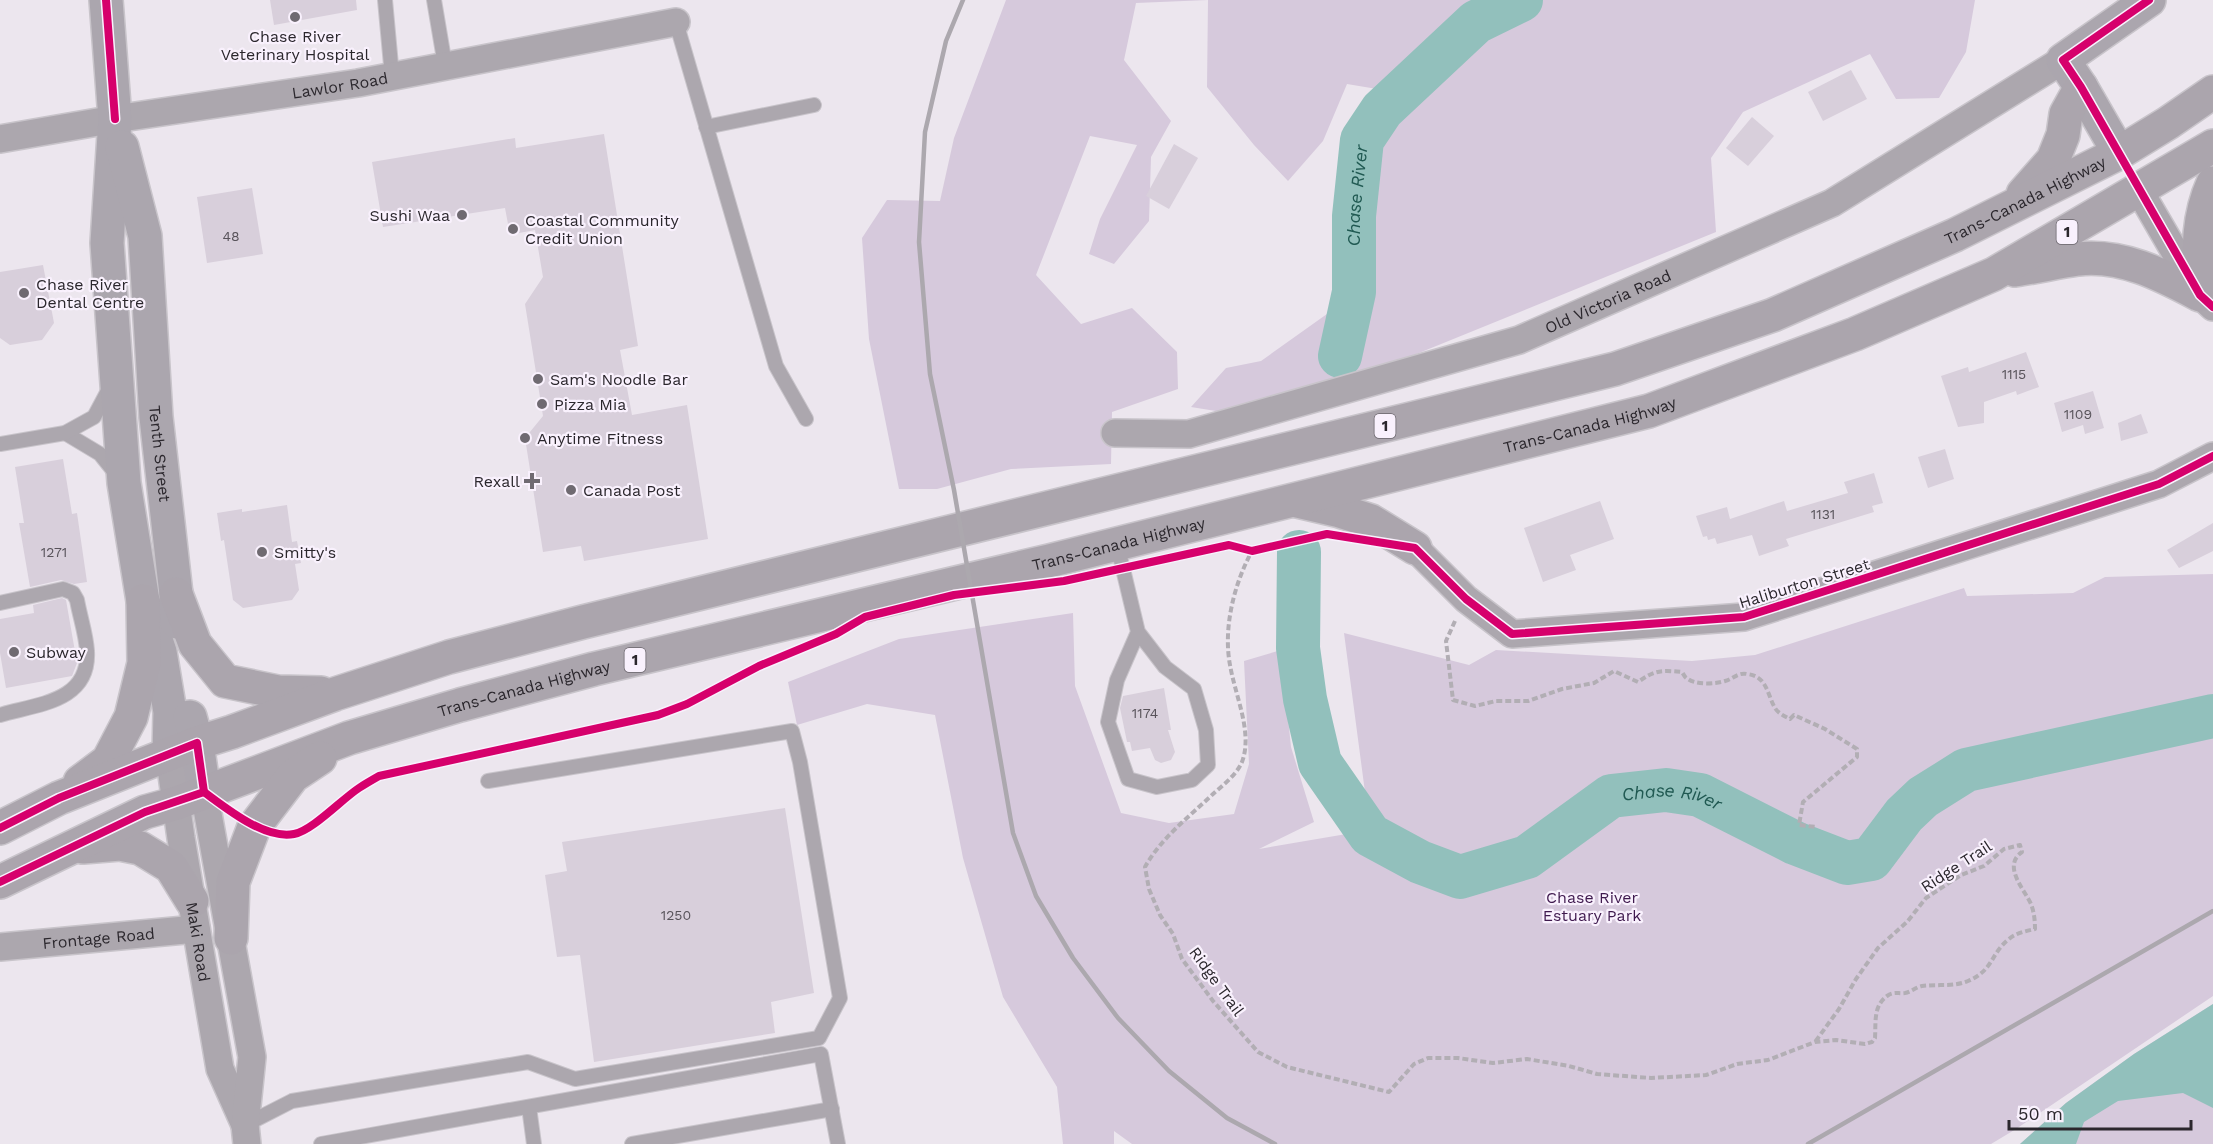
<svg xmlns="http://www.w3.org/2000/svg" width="2213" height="1144" font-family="'Work Sans',sans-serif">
<rect width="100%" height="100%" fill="#ece6ee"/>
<!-- green -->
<g fill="#d6c9dc">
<polygon points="1006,0 1975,0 1966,52 1939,98 1896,99 1870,54 1743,112 1711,158 1716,232 1414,355 1222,412 1191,407 1226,368 1261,361 1341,304 1359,159 1383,90 1347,84 1323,141 1288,181 1254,145 1207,87 1208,0 1136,3 1124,60 1171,121 1151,157 1149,221 1114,264 1089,254 1100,219 1137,145 1090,136 1036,275 1081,324 1132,308 1177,352 1178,389 1112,412 1111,464 1011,469 937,489 899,489 869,339 862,238 887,200 940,201 954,138"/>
<polygon points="2213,574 2213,996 2016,1129 1991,1144 1132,1144 1114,1131 1114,1144 1063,1144 1057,1087 1003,997 963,858 935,715 867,704 797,725 788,682 899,639 1073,613 1075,686 1121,813 1169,823 1234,814 1249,764 1244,661 1281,650 1291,747 1314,822 1259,849 1370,830 1344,633 1469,665 1496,650 1692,661 1755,655 1964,588 1967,596 2073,593 2105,577"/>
<polygon points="2213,1004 2213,1144 2020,1144 2066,1103 2134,1054"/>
</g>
<!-- water -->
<polygon fill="#92c0bc" points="2213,1004 2213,1108 2183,1093 2118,1101 2084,1122 2076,1144 2020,1144 2066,1103 2134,1054"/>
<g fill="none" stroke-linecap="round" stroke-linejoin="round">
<!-- river -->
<g stroke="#92c0bc" stroke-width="44">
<path id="s1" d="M 1340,356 L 1354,292 L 1354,216 L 1362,140 L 1382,110 L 1476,22 L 1521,0"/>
<path id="s2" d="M 1299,552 L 1298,648 L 1305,699 L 1320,763 L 1370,835 L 1420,862 L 1460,877 L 1527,857 L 1611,796 L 1666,790 L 1700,795 L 1795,843 L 1847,863 L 1871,859 L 1904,815 L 1923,797 L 1966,770 L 2213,716"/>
</g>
</g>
<!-- building -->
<g fill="#d8cfdb">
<polygon points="270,0 356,0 357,10 274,25"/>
<polygon points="1851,70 1867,99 1823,121 1808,92"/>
<polygon points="1752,117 1774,136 1748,166 1726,148"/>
<polygon points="604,134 638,346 620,350 632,415 687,405 708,539 584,561 581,546 543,552 525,438 543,416 525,304 543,277 535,230 519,233 508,224 505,208 383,227 372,162 515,138 516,148"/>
<polygon points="1174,144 1198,158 1169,209 1146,196"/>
<polygon points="252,188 263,254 207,263 197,197"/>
<polygon points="43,265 54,323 42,340 10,345 0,338 0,272"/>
<polygon points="2026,352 2039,387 2017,395 2016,391 1984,402 1984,423 1958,427 1941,376 1968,367 1969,372"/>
<polygon points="2093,391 2104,428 2085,434 2083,425 2062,432 2054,403"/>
<polygon points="2141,414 2148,433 2121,441 2118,423"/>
<polygon points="1945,449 1954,479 1928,488 1918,457"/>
<polygon points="63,459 72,514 77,513 87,582 74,584 61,580 30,587 19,523 24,523 15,467"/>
<polygon points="1874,473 1883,503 1872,506 1874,512 1786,539 1789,546 1759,556 1752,535 1717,544 1715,538 1708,540 1707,536 1703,537 1696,516 1727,507 1730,519 1784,501 1787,511 1848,493 1844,482"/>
<polygon points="1600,501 1614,539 1570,555 1576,570 1543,582 1524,528"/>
<polygon points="287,505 292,542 297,541 301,563 295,564 299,590 292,600 243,608 233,600 224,540 221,541 217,513 242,509 242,512"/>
<polygon points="2213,523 2213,551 2179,568 2167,550"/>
<polygon points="62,598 66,600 77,663 72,676 6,688 0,653 0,619 34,613 33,605"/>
<polygon points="1164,688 1171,730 1168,730 1175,752 1171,760 1161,763 1155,760 1150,748 1132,751 1130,742 1127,742 1120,708 1123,696"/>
<polygon points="785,808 814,993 771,1002 775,1033 594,1062 580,955 557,957 545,875 567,871 562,842"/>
</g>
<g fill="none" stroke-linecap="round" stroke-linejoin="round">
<defs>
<g id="lane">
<polyline points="385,0 392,76"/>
<polyline points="434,0 445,65"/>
<polyline points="676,22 776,366 806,419"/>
<polyline points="706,127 814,105"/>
<polyline points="65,433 100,454 116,474"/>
<polyline points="0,444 65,433 94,417 110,387"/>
<polyline points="1117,544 1138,632 1117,680 1108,722 1128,779 1157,787 1192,780 1208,765 1206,730 1194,689 1165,667 1138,632"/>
<path d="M 0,603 L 63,589 L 73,593 L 77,600 C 80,617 86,634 87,651 C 90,702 37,704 0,715"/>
<polyline points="529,1107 534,1144"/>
<polyline points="245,1125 292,1101 528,1062 575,1079 819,1038 840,998 800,762 792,731 488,781"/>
<polyline points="321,1144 821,1054 838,1144"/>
<polyline points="632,1144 832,1109"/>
</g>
<g id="street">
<path id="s3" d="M 0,139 L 115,119 L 358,83 L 676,22"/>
<polyline points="2139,190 2200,295 2213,307"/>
<path id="s4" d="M 1115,433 L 1189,434 L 1519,340 L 1832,203 L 2063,60"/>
<polyline points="1415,548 1466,599 1512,634 1744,617 2159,484 2213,456"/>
<path id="s5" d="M 169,754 L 181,838 L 220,1069 L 245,1125"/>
<polyline points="204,792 252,1057 245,1125 247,1144"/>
<path id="s6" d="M 0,947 L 196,929"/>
</g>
<g id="secondary">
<polyline points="106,0 115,119 107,243 124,483 143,601 160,652 170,712 169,754"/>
<path id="s7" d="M 122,147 L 145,236 L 156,417 L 176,594 L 177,622"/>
<polyline points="2119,153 2081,87 2063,60 2149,0"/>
<polyline points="190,717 197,743 204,792"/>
</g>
<g id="highway">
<polyline points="2023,194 2053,160 2063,135 2066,114 2081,87"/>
<path d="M 2015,270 C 2036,267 2057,262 2078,259 C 2123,254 2162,275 2200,295 C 2199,255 2196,221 2213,183"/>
<polyline points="1297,501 1340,511 1371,521 1415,548"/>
<polyline points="176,594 195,644 225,681 278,692 321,693"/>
<polyline points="80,782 108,761 131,717 144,663 143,601"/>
<path id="s8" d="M 0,828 L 59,798 L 197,743 L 232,732 L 335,694 L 449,657 L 583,622 L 1615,369 L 1773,315 L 1955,235 L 2119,153 L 2168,123 L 2213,92"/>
<polyline points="83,847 120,844 140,848 171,867 192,901"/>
<path id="s9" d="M 0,882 L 145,812 L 177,803 L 349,738 L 460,705 L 594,669 L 1049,561 L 1649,411 L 1855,334 L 1994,274 L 2213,146"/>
<polyline points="231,938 233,882 254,827 293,776 320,758"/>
</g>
</defs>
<!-- lane casing -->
<use href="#lane" stroke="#c8c4ca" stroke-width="16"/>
<!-- street casing -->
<use href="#street" stroke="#c8c4ca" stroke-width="30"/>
<!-- secondary casing -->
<use href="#secondary" stroke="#c8c4ca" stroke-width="36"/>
<!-- highway casing -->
<use href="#highway" stroke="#c8c4ca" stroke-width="36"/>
<!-- path -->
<g stroke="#b2aeb4" stroke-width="4" stroke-dasharray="6 3" stroke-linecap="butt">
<path d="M 1317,536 L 1252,551 C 1234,584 1223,628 1230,665 C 1235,695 1252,730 1243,759 C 1239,773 1223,785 1213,794 C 1189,817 1161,838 1145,867 L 1149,889 L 1160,915 L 1173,934 L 1182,959 L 1213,1001 L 1258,1052 L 1287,1067 L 1389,1092 L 1414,1064 L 1428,1058 L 1458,1058 L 1493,1063 L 1527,1059 L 1569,1066 L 1597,1074 L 1651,1078 L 1706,1075 L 1737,1064 L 1768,1060 L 1815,1042 L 1836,1040 L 1865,1044 L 1872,1042 L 1875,1038 C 1876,1023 1873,1006 1887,996 C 1894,991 1898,994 1905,993 C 1911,992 1916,987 1922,986 C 1937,984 1954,987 1968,981 C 1994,970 1990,954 2009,939 C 2016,933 2026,931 2035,929 C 2035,920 2034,912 2031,904 C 2024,889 2002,866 2022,852 L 2020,845 L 2004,849 L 1984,866 L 1961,875 L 1926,898 L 1907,922 L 1878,948 L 1856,979 L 1839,1009 L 1815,1042"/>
<path d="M 1455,621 L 1446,641 L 1453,700 L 1475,706 L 1496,701 L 1528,701 L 1562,689 L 1594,683 L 1614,671 L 1638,682 C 1655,670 1661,670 1682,672 C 1684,675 1685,678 1688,679 C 1696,685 1716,684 1725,681 C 1733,679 1738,672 1747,674 C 1767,676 1767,694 1775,708 C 1778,713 1784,716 1790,719 L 1794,715 L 1825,729 L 1857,749 L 1857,757 L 1803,802 L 1799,825 L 1816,827"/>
</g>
<!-- lane -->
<use href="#lane" stroke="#aca7ae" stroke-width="14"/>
<!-- street -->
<use href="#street" stroke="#aca7ae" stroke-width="27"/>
<!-- secondary -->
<use href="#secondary" stroke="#aba6ae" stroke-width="33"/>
<!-- highway -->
<use href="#highway" stroke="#aba5ad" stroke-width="33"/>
<!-- rail -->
<g stroke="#aca8ae" stroke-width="4.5">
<polyline points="963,0 946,41 925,132 919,242 930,374 954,490 1013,833 1036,896 1073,958 1118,1018 1169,1071 1227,1118 1275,1144"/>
<polyline points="1808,1144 2213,911"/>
</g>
<defs>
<g id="cycleway">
<polyline points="106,0 115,119"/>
<polyline points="2149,0 2063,60 2081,87 2200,295 2213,307"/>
<path d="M 204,792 C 226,808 265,840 294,834 C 312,831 342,799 359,788 C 365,784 372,780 379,776 L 658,715 L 687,704 L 759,666 L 836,634 L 865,617 L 954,595 L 1064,581 L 1229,545 L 1252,551 L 1327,534 L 1415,548 L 1466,599 L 1512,634 L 1744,617 L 2159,484 L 2213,456"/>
<polyline points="0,828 59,798 197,743 204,792"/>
<polyline points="0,882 145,812 204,792"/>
</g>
</defs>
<!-- cycleway casing -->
<use href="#cycleway" stroke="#f9f1fd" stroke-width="11"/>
<!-- cycleway -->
<use href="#cycleway" stroke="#d6006c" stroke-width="8"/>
</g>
<!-- markers -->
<g fill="#6f6a71" stroke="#f9f1fd" stroke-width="2">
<circle cx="295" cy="17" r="6"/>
<circle cx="462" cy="215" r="6"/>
<circle cx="513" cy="229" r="6"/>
<circle cx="24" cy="293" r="6"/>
<circle cx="538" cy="379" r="6"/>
<circle cx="542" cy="404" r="6"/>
<circle cx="525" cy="438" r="6"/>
<path d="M529 472h6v6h6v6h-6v6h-6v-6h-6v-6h6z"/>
<circle cx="571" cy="490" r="6"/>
<circle cx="262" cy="552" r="6"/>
<circle cx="14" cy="652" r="6"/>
</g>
<g text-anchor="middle" stroke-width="4.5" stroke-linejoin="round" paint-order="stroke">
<!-- number labels -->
<g font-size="14" fill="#58535a">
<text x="231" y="241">48</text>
<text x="2014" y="379">1115</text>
<text x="2078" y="419">1109</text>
<text x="1823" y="519">1131</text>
<text x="54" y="557">1271</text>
<text x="1145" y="718">1174</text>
<text x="676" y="920">1250</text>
</g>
<!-- shield labels -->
<g fill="#f9f1fd" stroke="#69646b" stroke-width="1.5">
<rect x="2056.5" y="220" width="21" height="24" rx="4.5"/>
<rect x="1374.5" y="414" width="21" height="24" rx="4.5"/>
<rect x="624.5" y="648" width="21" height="24" rx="4.5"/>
</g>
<g font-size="15" font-weight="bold" fill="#2b272d">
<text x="2067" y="237">1</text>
<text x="1385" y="431">1</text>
<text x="635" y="665">1</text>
</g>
<!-- poi labels -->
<g font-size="16" fill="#2b272d" stroke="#f9f1fd" text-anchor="start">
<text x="295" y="42" text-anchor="middle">Chase River<tspan x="295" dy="18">Veterinary Hospital</tspan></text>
<text x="450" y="221" text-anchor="end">Sushi Waa</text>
<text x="525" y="226">Coastal Community<tspan x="525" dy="18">Credit Union</tspan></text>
<text x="36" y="290">Chase River<tspan x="36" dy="18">Dental Centre</tspan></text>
<text x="550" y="385">Sam's Noodle Bar</text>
<text x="554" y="410">Pizza Mia</text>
<text x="537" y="444">Anytime Fitness</text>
<text x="520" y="487" text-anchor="end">Rexall</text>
<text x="583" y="496">Canada Post</text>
<text x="274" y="558">Smitty's</text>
<text x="26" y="658">Subway</text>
</g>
<!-- street labels -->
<g font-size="16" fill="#2b272d" stroke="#f9f1fd">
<text dy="6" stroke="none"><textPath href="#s3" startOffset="344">Lawlor Road</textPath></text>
<text dy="6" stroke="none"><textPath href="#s8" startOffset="2126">Trans-Canada Highway</textPath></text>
<text dy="6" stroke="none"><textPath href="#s4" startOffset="514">Old Victoria Road</textPath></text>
<text dy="6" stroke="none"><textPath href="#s9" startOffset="1658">Trans-Canada Highway</textPath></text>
<text dy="6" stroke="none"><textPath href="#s7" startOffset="310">Tenth Street</textPath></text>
<text dy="6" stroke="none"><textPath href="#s9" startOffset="1172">Trans-Canada Highway</textPath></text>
<text transform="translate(1804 583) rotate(-17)" y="6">Haliburton Street</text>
<text dy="6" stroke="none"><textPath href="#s9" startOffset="560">Trans-Canada Highway</textPath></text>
<text transform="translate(1956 866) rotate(-33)" y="6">Ridge Trail</text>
<text dy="6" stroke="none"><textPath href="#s6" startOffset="99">Frontage Road</textPath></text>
<text dy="6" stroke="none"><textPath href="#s5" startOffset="190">Maki Road</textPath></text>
<text transform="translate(1217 981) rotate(54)" y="6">Ridge Trail</text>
</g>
<!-- park labels -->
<g font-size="16" fill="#3f194e" stroke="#f9f1fd">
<text x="1592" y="903">Chase River<tspan x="1592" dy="18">Estuary Park</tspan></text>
</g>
<!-- water labels -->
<g font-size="18" font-style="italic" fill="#205952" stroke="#f9f1fd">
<text dy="6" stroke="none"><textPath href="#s1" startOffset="162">Chase River</textPath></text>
<text dy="6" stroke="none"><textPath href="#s2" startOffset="636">Chase River</textPath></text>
</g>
</g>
<!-- scale -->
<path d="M2009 1120v9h182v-9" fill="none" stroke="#2b272d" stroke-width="3"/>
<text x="2018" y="1120" font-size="18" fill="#2b272d" stroke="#f9f1fd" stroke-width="4.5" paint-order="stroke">50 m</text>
</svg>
